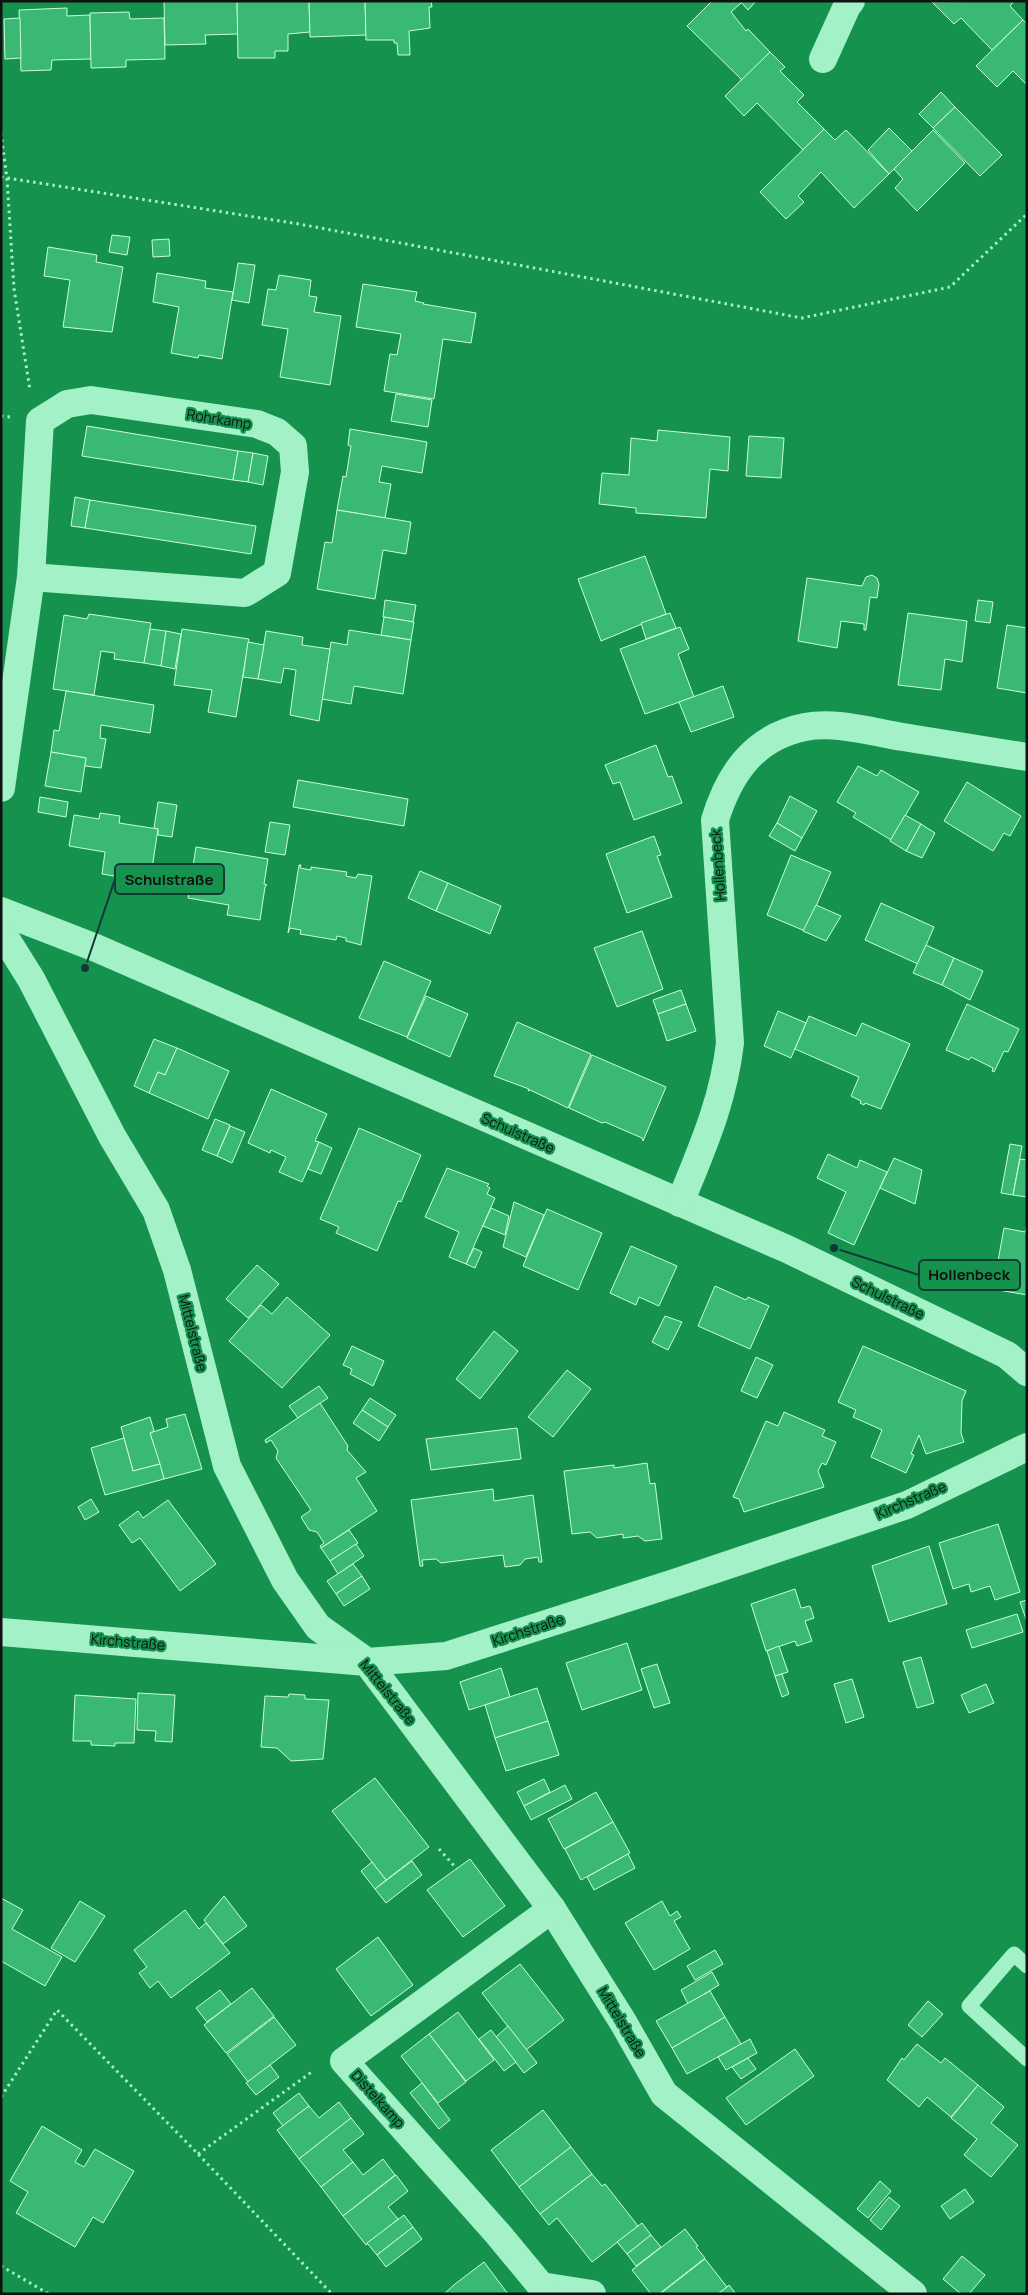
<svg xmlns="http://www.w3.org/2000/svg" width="1028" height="2295" font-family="Manrope,sans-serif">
<rect width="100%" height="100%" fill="#15924e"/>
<!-- building -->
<g fill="#39b973" stroke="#cafce0">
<polygon points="164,1 237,1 238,34 205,35 206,44 165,45"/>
<polygon points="237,1 309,1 310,32 288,34 288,51 275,51 275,58 238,58"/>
<polygon points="309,1 365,1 366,35 310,37"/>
<polygon points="365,1 431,1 432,7 429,7 430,28 409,31 410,55 398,55 397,43 394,43 394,40 366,40"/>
<polygon points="712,1 740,1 741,3 731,12 746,31 748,29 770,52 741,81 741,79 687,26"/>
<polygon points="740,1 756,1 748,10"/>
<polygon points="1014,1 1010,6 1023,20 992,50 961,18 954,24 932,2"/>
<polygon points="67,8 67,16 90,15 91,59 52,60 51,70 21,71 19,10"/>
<polygon points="129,12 130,19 164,18 165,59 126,60 126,67 91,68 90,13"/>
<polygon points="20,18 21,58 5,59 4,19"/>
<polygon points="1023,20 1027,24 1027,85 1013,71 997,87 976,66"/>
<polygon points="770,52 785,67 780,71 804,95 797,102 824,129 803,150 757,103 744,116 725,96"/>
<polygon points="941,92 955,107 933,128 919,114"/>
<polygon points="955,107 1002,155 980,176 933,128"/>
<polygon points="889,128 912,151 889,174 868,150"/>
<polygon points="824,129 835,140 846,130 889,174 854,208 821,172 798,196 804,202 786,219 760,192"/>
<polygon points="933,130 965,163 917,211 895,188 903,179 894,169"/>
<polygon points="112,235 130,237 127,255 109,252"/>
<polygon points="169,239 170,256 153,257 152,240"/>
<polygon points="48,247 97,255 96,262 123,267 112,332 63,327 70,280 44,276"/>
<polygon points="238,263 255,265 249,303 232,300"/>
<polygon points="157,273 206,281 205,288 233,292 222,359 199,355 198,358 171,353 179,307 153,302"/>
<polygon points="279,275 311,280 309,296 317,297 314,312 341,316 330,385 280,377 288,329 262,325 268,289 276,290"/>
<polygon points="363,284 417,292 415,301 424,303 423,304 476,313 471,343 443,339 434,399 384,391 390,354 397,355 401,334 356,327"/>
<polygon points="396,394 432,400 428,427 391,421"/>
<polygon points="87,426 238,451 233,480 82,456"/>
<polygon points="350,429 427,442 422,473 382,466 379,482 391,484 385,518 337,510 343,476 346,477 351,446 348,445"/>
<polygon points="658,430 730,437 728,471 710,469 706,518 636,513 636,508 599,504 602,473 629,475 631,438 657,441"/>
<polygon points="749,436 784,438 781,478 746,476"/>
<polygon points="238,451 253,453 248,482 233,480"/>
<polygon points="253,453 268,456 263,485 248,482"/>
<polygon points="75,497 90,500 85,528 71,526"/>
<polygon points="90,500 256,526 251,554 85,528"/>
<polygon points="337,510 411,522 406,554 383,550 375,599 317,589 325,542 332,543"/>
<polygon points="645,556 666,614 601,641 578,579"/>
<polygon points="872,575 877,578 879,584 877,598 870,597 866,630 864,630 864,624 841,621 837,648 798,641 807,578 862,586 866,577"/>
<polygon points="385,600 416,605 413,622 383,617"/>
<polygon points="978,600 993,602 990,623 975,621"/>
<polygon points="670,613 676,628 646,639 641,623"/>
<polygon points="908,613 967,621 962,662 945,659 941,690 898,685"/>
<polygon points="89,614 151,623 144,663 114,659 115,653 101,651 94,695 53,689 64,615 87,619"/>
<polygon points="384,617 414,622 411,640 381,635"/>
<polygon points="1007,625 1027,628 1027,693 997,688"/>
<polygon points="680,627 689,649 678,654 694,697 645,714 620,649"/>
<polygon points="150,629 166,631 161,666 144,663"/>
<polygon points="182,629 249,639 236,717 208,712 212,690 174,685"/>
<polygon points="349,630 411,640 403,694 354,686 351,704 322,699 331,642 347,645"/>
<polygon points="166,631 181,634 175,669 161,666"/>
<polygon points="266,631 303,637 302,645 330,649 319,721 290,715 296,670 284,668 281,683 258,679"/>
<polygon points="248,642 264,645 258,679 243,677"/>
<polygon points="723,686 734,717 691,732 679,702"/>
<polygon points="66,691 154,705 150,733 101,725 100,738 106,739 101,768 85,766 86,758 51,752 54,730 59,731"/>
<polygon points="656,745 668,777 672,776 682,803 634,820 620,782 613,784 605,765"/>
<polygon points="51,752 86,758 81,792 45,786"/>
<polygon points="858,766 877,776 881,770 919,792 891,840 853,817 856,813 837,802"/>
<polygon points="298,780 408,799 404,826 293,807"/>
<polygon points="967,782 1021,816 1010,836 1004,833 993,851 944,821"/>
<polygon points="790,796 817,811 802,838 777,823"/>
<polygon points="40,797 68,802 66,817 38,812"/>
<polygon points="158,802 177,805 172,837 158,835 158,829 154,828"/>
<polygon points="100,813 120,816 119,823 158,829 150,882 102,874 105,852 69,846 74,815 99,819"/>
<polygon points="905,815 921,824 906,851 890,841"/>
<polygon points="270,822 290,825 285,855 265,852"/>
<polygon points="777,823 802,838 795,851 769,836"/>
<polygon points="921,824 935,833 922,858 906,851"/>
<polygon points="654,836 661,855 657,856 672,897 627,913 606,854"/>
<polygon points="196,847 268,859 264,884 267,885 265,887 260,920 227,915 229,905 188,898"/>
<polygon points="791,855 831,872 805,931 767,915"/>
<polygon points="299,865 301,865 300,868 311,870 311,867 347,872 346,876 356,878 358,874 372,876 361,945 346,941 346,938 337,936 336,940 300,934 301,930 290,928 288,933"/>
<polygon points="420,871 448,883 436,911 408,898"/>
<polygon points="448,883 501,906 490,934 436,911"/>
<polygon points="881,903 934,927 918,964 865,940"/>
<polygon points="816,905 841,916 826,941 803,931"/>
<polygon points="642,931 663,989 617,1007 594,948"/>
<polygon points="926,945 954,958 942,985 913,973"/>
<polygon points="954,958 983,971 970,1000 942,985"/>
<polygon points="384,961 431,981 407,1037 359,1018"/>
<polygon points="681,990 686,1004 658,1014 653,1000"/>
<polygon points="426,996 468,1014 450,1057 407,1038"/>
<polygon points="686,1004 696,1031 667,1041 658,1014"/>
<polygon points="967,1004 1019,1029 1008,1052 1004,1051 994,1072 992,1071 993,1068 971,1057 969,1060 946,1050"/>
<polygon points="778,1011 806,1023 791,1058 764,1046"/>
<polygon points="809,1016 856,1036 862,1023 910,1044 881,1109 865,1103 864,1105 860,1103 861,1101 851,1096 859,1077 795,1049"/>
<polygon points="517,1022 591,1054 568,1108 530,1090 528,1091 529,1089 494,1076"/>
<polygon points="154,1039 177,1048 165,1075 158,1072 149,1093 134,1086"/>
<polygon points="177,1048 229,1071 208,1119 149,1093 158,1072 165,1075"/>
<polygon points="592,1055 666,1087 643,1141 642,1138 605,1122 602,1123 569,1108"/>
<polygon points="271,1089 327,1114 315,1141 319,1142 302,1182 279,1172 286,1157 271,1150 270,1153 248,1143"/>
<polygon points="215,1119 230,1125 217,1156 202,1150"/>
<polygon points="230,1126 245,1132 232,1163 217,1156"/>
<polygon points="359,1128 421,1155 401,1202 398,1201 377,1251 336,1233 339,1227 320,1219"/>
<polygon points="319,1142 332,1148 321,1174 308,1169"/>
<polygon points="1010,1144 1022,1146 1013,1195 1001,1193"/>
<polygon points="828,1154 857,1168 860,1160 887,1172 854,1245 828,1233 846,1192 817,1178"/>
<polygon points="894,1158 922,1170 915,1204 880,1188"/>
<polygon points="1020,1159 1027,1160 1027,1197 1013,1195"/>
<polygon points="447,1168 489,1184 487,1186 490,1188 487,1194 495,1198 466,1264 449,1257 459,1232 425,1217"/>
<polygon points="514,1202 544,1215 526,1257 503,1247"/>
<polygon points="491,1208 509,1216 505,1235 483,1226"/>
<polygon points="547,1209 602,1233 578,1290 523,1266"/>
<polygon points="1027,1225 1027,1295 993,1289 1004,1228 1025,1232"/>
<polygon points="631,1246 677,1266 659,1306 639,1297 636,1305 610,1293"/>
<polygon points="474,1248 482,1252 475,1268 466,1264"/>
<polygon points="257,1265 279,1284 248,1318 226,1299"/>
<polygon points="715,1286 746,1300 748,1297 769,1306 750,1349 698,1326"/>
<polygon points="287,1297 330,1335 282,1388 229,1341 261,1305 272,1314"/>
<polygon points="665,1316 682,1322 668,1350 652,1342"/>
<polygon points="494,1331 518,1351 480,1399 456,1379"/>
<polygon points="352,1346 384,1361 373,1386 350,1374 352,1369 343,1365"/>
<polygon points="863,1346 966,1391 962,1401 961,1433 964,1442 926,1454 919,1435 911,1454 914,1455 906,1473 871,1457 882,1430 853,1417 856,1410 838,1402"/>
<polygon points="756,1357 773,1365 757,1398 741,1391"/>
<polygon points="567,1370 591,1389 553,1437 528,1417"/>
<polygon points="319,1386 328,1398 298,1418 289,1406"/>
<polygon points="370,1398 396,1415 388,1427 362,1410"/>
<polygon points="320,1403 348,1446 347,1450 366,1472 356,1478 377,1511 321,1548 320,1546 324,1543 317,1532 309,1530 301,1517 311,1510 276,1458 278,1451 271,1440 266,1443 265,1440"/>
<polygon points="362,1410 388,1427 379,1441 353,1423"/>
<polygon points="784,1412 825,1430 822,1436 836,1442 826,1465 822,1463 818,1471 824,1487 744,1512 739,1499 733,1497 766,1421 778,1426"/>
<polygon points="185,1414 202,1469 164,1479 150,1433 168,1427 166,1419"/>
<polygon points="150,1417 154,1431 150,1433 160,1464 133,1471 121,1427"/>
<polygon points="517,1428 521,1459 431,1470 426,1439"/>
<polygon points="124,1438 133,1471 160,1464 164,1479 105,1495 91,1448"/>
<polygon points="647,1463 650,1484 655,1483 662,1539 645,1541 638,1536 623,1538 623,1534 597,1538 590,1532 572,1534 564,1471 614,1465 614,1468"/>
<polygon points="493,1489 494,1501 533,1495 542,1562 539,1562 538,1557 525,1559 520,1565 505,1567 503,1555 441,1563 436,1559 422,1560 423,1566 420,1566 411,1500"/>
<polygon points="91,1499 99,1512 85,1520 78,1507"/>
<polygon points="168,1500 216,1564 180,1591 140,1538 132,1543 119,1525 138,1511 143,1518"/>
<polygon points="998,1524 1020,1592 995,1600 990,1586 971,1592 969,1584 953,1589 939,1543"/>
<polygon points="349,1530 358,1543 330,1561 321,1548"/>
<polygon points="356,1544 364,1556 338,1574 330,1561"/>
<polygon points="929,1546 947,1604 889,1622 872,1566"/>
<polygon points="353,1564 362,1576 336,1594 327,1581"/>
<polygon points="362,1576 370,1589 344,1606 336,1594"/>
<polygon points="795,1589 801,1608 810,1606 814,1618 805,1621 812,1641 797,1646 795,1641 766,1651 751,1604"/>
<polygon points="1027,1600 1027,1622 1020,1602"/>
<polygon points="1017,1614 1023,1632 972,1648 966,1630"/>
<polygon points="627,1643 642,1690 582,1710 566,1663"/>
<polygon points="779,1646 788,1672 775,1676 767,1651"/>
<polygon points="921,1657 934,1703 917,1708 903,1662"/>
<polygon points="657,1664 670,1703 654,1708 641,1669"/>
<polygon points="501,1668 510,1697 469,1710 460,1682"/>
<polygon points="782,1674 789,1694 782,1697 775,1676"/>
<polygon points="852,1679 864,1717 846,1723 834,1684"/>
<polygon points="986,1684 994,1703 969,1713 961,1695"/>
<polygon points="537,1688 548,1721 495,1738 485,1705"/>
<polygon points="138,1693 175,1695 172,1742 155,1741 156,1731 137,1730"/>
<polygon points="289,1694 305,1695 305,1699 329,1700 323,1759 291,1761 277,1748 261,1747 265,1696 288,1697"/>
<polygon points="75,1695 136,1699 134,1743 115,1743 115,1746 91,1745 91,1741 73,1741"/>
<polygon points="548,1721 559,1755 506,1771 495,1738"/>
<polygon points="375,1778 429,1847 386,1880 332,1811"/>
<polygon points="544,1779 550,1792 524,1806 517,1792"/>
<polygon points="565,1785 572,1799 531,1820 524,1806"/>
<polygon points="596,1792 613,1822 564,1849 548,1819"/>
<polygon points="613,1822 630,1853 581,1880 565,1849"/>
<polygon points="628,1854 635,1868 594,1890 587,1877"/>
<polygon points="470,1859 505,1906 463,1937 427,1890"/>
<polygon points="412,1861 422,1875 386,1903 375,1889"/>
<polygon points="372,1862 386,1880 375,1889 361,1871"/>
<polygon points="224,1896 247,1926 223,1944 204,1920"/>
<polygon points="1,1898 23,1910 12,1929 62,1957 45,1986 1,1961"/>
<polygon points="80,1901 105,1916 75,1962 51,1948"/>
<polygon points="662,1901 670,1916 677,1911 681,1917 674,1921 690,1949 654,1970 625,1923"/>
<polygon points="185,1910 199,1929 206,1923 230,1953 171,1998 158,1981 150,1988 139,1973 147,1967 134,1950"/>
<polygon points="378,1937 413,1985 371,2016 336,1969"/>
<polygon points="715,1950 723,1964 695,1980 687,1966"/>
<polygon points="520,1964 564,2020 526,2050 482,1993"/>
<polygon points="712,1972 719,1985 688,2004 681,1990"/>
<polygon points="252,1988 274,2016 226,2053 204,2025"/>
<polygon points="220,1990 231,2004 207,2022 196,2008"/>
<polygon points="710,1991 725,2017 672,2048 656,2021"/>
<polygon points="928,2001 943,2014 922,2037 908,2025"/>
<polygon points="458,2012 494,2060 466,2081 429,2034"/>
<polygon points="274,2017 296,2045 248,2082 227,2054"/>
<polygon points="725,2017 741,2044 687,2074 672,2048"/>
<polygon points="508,2026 537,2063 524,2073 496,2037"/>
<polygon points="491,2030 516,2062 504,2071 479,2039"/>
<polygon points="429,2034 466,2082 438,2103 401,2056"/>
<polygon points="750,2039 757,2053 726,2070 718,2057"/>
<polygon points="917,2044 941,2063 945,2058 978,2085 951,2117 927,2097 919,2107 887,2080 902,2058 904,2060"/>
<polygon points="795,2049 814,2076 746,2125 726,2098"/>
<polygon points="748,2058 756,2069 741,2079 732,2067"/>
<polygon points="270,2065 279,2077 256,2095 246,2083"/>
<polygon points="422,2083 450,2120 439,2129 410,2093"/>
<polygon points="978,2085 1004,2107 991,2123 1018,2145 991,2177 964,2155 977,2139 951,2118"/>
<polygon points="299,2093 309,2106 283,2126 273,2113"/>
<polygon points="339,2102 351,2118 299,2159 277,2130 309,2106 319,2118"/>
<polygon points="543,2110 571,2147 519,2187 491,2150"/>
<polygon points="351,2118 364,2134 343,2150 353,2162 321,2187 299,2159"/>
<polygon points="42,2126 82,2150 75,2162 84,2167 95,2149 134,2171 103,2223 93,2217 75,2247 16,2213 28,2192 10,2181"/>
<polygon points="571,2147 592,2174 540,2214 519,2187"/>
<polygon points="383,2159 395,2175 343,2216 321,2187 353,2162 363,2175"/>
<polygon points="592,2174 602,2186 605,2184 638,2226 592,2262 557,2218 549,2225 540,2214"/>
<polygon points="396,2175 408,2191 388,2207 398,2219 366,2245 343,2216"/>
<polygon points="880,2181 891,2191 868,2218 857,2209"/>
<polygon points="965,2189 974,2202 950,2219 941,2206"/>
<polygon points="889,2197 900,2206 881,2230 870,2220"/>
<polygon points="404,2215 413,2227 377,2255 367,2243"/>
<polygon points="642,2223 651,2235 627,2254 617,2242"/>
<polygon points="413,2227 422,2239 386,2267 377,2255"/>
<polygon points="685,2229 698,2246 696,2247 705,2258 659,2294 651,2294 632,2270"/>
<polygon points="651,2235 661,2247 636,2266 627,2254"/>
<polygon points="962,2256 985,2275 969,2294 961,2294 943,2279"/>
<polygon points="705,2259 727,2287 718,2294 660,2294"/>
<polygon points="484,2262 508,2294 444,2294 455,2284"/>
<polygon points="729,2285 736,2294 718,2294 727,2287"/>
</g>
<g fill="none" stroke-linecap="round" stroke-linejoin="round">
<!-- path -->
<g stroke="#a3f1c6" stroke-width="3" stroke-dasharray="2.5 4" stroke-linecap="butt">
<polyline points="1,133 7,179 14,289 30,390"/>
<polyline points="1,177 299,224 802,318 950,287 1027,214"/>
<polyline points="1,416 10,417"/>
<polyline points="439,1849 457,1869"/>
<polyline points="1,2097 57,2010 198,2154 332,2294"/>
<polyline points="198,2154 313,2071"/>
<polyline points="1,2266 49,2294"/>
</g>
<!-- service -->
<polyline stroke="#a3f1c6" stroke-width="15" points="1027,1966 1014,1954 969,2006 1027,2059"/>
<!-- minor -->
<g stroke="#a3f1c6" stroke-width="28">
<polyline points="823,59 847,6 851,1"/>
<polyline points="1,788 31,577 40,421 67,404 91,400 257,424 277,432 293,446 295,472 277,573 245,593 31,577"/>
<polyline points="1,911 96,948 787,1249 1007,1355 1027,1372"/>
<polyline points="1,931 31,979 112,1136 156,1210 177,1270 227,1466 285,1580 318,1627 367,1662 552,1909 623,2022 664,2094 913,2294"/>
<path d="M 680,1203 C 702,1148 723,1103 730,1043 L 715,820 C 729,774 754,737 805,727 C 836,721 872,732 903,737 C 944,744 985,750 1027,757"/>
<polyline points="1,1632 367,1662 446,1656 674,1583 907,1505 1027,1447"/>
<polyline points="541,2286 592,2294"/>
<polyline points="543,2294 541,2286 498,2234 344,2061 552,1909"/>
</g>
</g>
<g text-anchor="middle" stroke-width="4.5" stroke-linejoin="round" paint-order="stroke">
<!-- street labels -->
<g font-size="14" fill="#111" stroke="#15924e">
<text transform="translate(219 419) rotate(9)" y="5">Rohrkamp</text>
<text transform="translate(718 865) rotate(-94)" y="5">Hollenbeck</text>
<text transform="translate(518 1133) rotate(24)" y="5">Schulstraße</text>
<text transform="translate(888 1298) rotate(26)" y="5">Schulstraße</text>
<text transform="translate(193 1333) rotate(76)" y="5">Mittelstraße</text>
<text transform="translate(911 1500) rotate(-23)" y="5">Kirchstraße</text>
<text transform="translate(528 1630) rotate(-18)" y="5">Kirchstraße</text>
<text transform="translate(128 1642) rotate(5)" y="5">Kirchstraße</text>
<text transform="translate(388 1692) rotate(51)" y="5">Mittelstraße</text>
<text transform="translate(622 2022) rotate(59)" y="5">Mittelstraße</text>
<text transform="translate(378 2099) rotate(48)" y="5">Distelkamp</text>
</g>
</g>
<!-- callouts -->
<path fill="none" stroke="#103936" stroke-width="2" d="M85 968L115 879M834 1248L919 1275"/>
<g fill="#103936" stroke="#15924e" stroke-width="2">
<circle cx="85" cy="968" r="5"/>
<circle cx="834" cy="1248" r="5"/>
</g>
<g fill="#15924e" stroke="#103936" stroke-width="2">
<rect x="115" y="864" width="109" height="30" rx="5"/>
<rect x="919" y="1260" width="101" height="30" rx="5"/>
</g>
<g font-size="15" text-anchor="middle" font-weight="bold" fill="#111">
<text x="169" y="885">Schulstraße</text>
<text x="969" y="1280">Hollenbeck</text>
</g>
<!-- border -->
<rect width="1028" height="2295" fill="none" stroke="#111111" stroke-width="5"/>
</svg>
